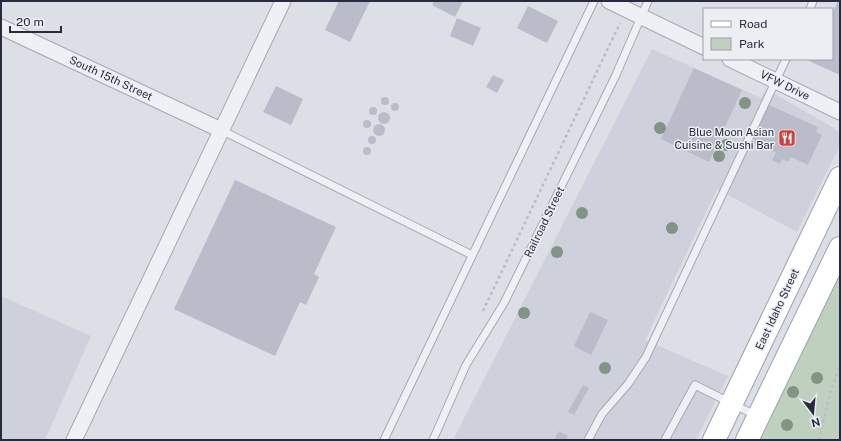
<svg xmlns="http://www.w3.org/2000/svg" width="841" height="441" font-family="'Public Sans',sans-serif">
<rect width="100%" height="100%" fill="#dcdfe6"/>
<!-- built -->
<g fill="#ced1db">
<polygon points="652,49 761,98 766,89 834,128 840,134 840,145 797,232 717,189 645,340 728,376 696,440 458,440 454,438"/>
<polygon points="1,296 91,336 45,440 1,440"/>
</g>
<!-- green -->
<polygon fill="#bfd0be" points="840,269 840,440 758,440"/>
<!-- building -->
<g fill="#babdc9">
<polygon points="339,1 370,1 350,42 325,30"/>
<polygon points="434,1 463,1 455,17 432,5"/>
<polygon points="838,1 840,1 840,75 809,61 810,59 832,59 832,14"/>
<polygon points="528,6 558,21 547,43 517,28"/>
<polygon points="457,18 481,28 473,46 450,36"/>
<polygon points="694,68 742,90 709,162 661,139"/>
<polygon points="493,75 504,80 497,93 486,87"/>
<polygon points="276,86 303,99 291,125 263,112"/>
<circle cx="385" cy="101" r="4"/>
<circle cx="395" cy="107" r="4"/>
<polygon points="769,105 818,127 816,132 822,135 808,165 791,157 788,162 782,159 780,164 772,160 776,153 752,142"/>
<circle cx="373" cy="111" r="4"/>
<circle cx="384" cy="118" r="6"/>
<circle cx="367" cy="124" r="4"/>
<circle cx="379" cy="130" r="6"/>
<circle cx="372" cy="140" r="4"/>
<circle cx="367" cy="151" r="4"/>
<polygon points="235,180 336,227 314,274 319,277 306,305 300,302 275,356 174,309"/>
<polygon points="590,312 608,320 591,355 574,346"/>
<polygon points="583,385 589,388 574,415 568,412"/>
<polygon points="559,431 568,436 566,440 554,440"/>
</g>
<g fill="none" stroke-linecap="round" stroke-linejoin="round">
<defs>
<g id="service">
<polyline points="810,9 813,1"/>
<polyline points="221,130 472,255"/>
<polyline points="384,440 594,1"/>
<polyline points="433,440 466,365 504,303 615,77 648,1"/>
<polyline points="588,440 602,414 628,384 646,357 786,59"/>
<polyline points="665,440 695,385 757,416"/>
</g>
<g id="minor">
<polyline points="609,1 704,47"/>
<polyline points="1,27 221,130"/>
<polyline points="730,59 840,112"/>
<polyline points="74,440 283,1"/>
</g>
<g id="primary">
<polyline points="714,440 840,178"/>
<polyline points="747,440 840,248"/>
</g>
</defs>
<!-- service casing -->
<use href="#service" stroke="#a5a9b3" stroke-width="9"/>
<!-- minor casing -->
<use href="#minor" stroke="#a5a9b3" stroke-width="17"/>
<!-- primary casing -->
<use href="#primary" stroke="#9ca1b2" stroke-width="24"/>
<!-- path -->
<g stroke="#bbbdc5" stroke-width="2.5" stroke-dasharray="3 3" stroke-linecap="butt">
<polyline points="483,311 620,23"/>
<polyline points="819,440 830,393 840,366"/>
</g>
<!-- service -->
<use href="#service" stroke="#eff0f5" stroke-width="7"/>
<!-- minor -->
<use href="#minor" stroke="#eff0f5" stroke-width="15"/>
<!-- primary -->
<use href="#primary" stroke="#fff" stroke-width="22"/>
</g>
<!-- trees -->
<g fill="#809584">
<circle cx="745" cy="103" r="6"/>
<circle cx="660" cy="128" r="6"/>
<circle cx="726" cy="145" r="6"/>
<circle cx="719" cy="156" r="6"/>
<circle cx="582" cy="213" r="6"/>
<circle cx="672" cy="228" r="6"/>
<circle cx="557" cy="252" r="6"/>
<circle cx="524" cy="313" r="6"/>
<circle cx="605" cy="368" r="6"/>
<circle cx="817" cy="378" r="6"/>
<circle cx="793" cy="392" r="6"/>
<circle cx="787" cy="425" r="6"/>
</g>
<!-- icons -->
<defs>
<symbol id="restaurant-square" viewBox="-11 -11 22 22"><rect x="-9" y="-9" width="18" height="18" rx="4" fill="#cd4140" stroke="#eceef4"/><path d="M-5-6h1v4h1v-4h1v4h1v-4h1v5L-1.5 .5V6h-2V.5L-5-1ZM5-6V6H3V1.5H1.5Q1.5-4 5-6Z" fill="#fff"/></symbol>
</defs>
<g fill-rule="evenodd">
<use href="#restaurant-square" x="777" y="128" width="20" height="20"/>
</g>
<g text-anchor="middle" stroke-width="3" stroke-linejoin="round" paint-order="stroke">
<!-- street labels -->
<g font-size="11" fill="#262b3d" stroke="#eceef4">
<text transform="translate(111 78) rotate(25)" y="4">South 15th Street</text>
<text transform="translate(785 85) rotate(26)" y="4">VFW Drive</text>
<text transform="translate(544 222) rotate(-64)" y="4">Railroad Street</text>
<text transform="translate(777 309) rotate(-65)" y="4">East Idaho Street</text>
</g>
<!-- poi labels -->
<g font-size="11" fill="#262b3d" stroke="#eceef4" text-anchor="end">
<text x="774" y="136">Blue Moon Asian<tspan x="774" dy="13">Cuisine &amp; Sushi Bar</tspan></text>
</g>
</g>
<!-- border -->
<rect width="841" height="441" fill="none" stroke="#262b3d" stroke-width="4"/>
<!-- legend -->
<rect x="703" y="8" width="130" height="52" fill="#eceef4" stroke="#9da0ab"/>
<rect x="711" y="21" width="20" height="6" fill="#ffffff" stroke="#9da0ab"/>
<text x="739" y="28" font-size="12" fill="#262b3d">Road</text>
<rect x="711" y="38" width="20" height="12" fill="#bfd0be" stroke="#9da0ab"/>
<text x="739" y="48" font-size="12" fill="#262b3d">Park</text>
<!-- north arrow -->
<g transform="translate(813 413) rotate(164)" stroke="#eceef4" stroke-width="3" paint-order="stroke">
<path d="M0-3L7 15L0 10L-7 15Z" fill="#262b3d"/>
<text y="-6" font-size="11" font-weight="bold" text-anchor="middle" fill="#262b3d">N</text>
</g>
<!-- scale -->
<path d="M10 26v6h51v-6" fill="none" stroke="#262b3d" stroke-width="2"/>
<text x="16" y="26" font-size="12" fill="#262b3d" stroke="#eceef4" stroke-width="3" paint-order="stroke">20 m</text>
</svg>
